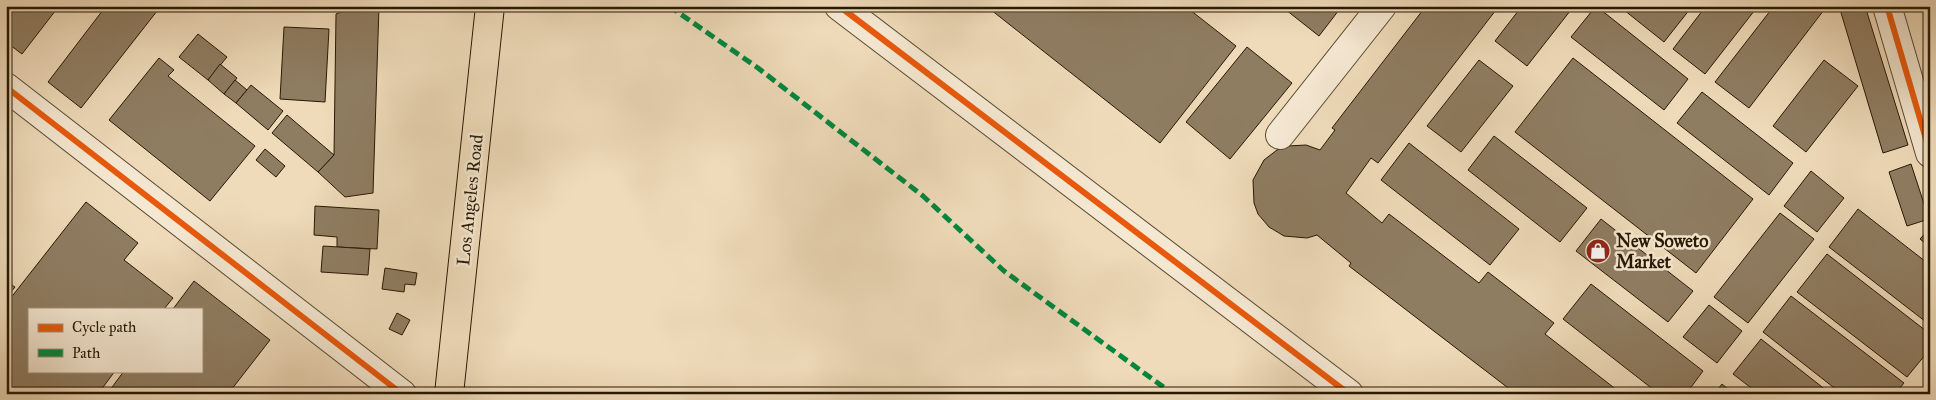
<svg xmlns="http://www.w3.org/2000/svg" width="1936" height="400" font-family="'IM FELL Great Primer',serif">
<rect width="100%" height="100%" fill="#efdbba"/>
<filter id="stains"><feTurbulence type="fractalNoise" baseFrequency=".004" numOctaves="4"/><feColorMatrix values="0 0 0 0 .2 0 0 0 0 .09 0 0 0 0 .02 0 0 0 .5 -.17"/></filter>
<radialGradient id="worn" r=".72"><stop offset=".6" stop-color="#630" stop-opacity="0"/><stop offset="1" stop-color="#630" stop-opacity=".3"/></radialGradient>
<!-- building -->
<g fill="#8f7d62" stroke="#271802">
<polygon points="6,6 59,6 22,54 6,42"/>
<polygon points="106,6 161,6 81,108 48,82"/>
<polygon points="356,6 379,6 373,193 345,197 318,172 334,155 336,14"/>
<polygon points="986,6 1185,6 1236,46 1160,143"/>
<polygon points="1281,6 1342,6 1319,36"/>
<polygon points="1426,6 1499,6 1378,163 1371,158 1346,193 1382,223 1389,214 1479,283 1488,272 1554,323 1545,334 1622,394 1516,394 1349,266 1351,263 1317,235 1307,238 1284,236 1269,227 1258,214 1254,203 1253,180 1264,160 1277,150 1288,146 1306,145 1320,150 1335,130 1332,128"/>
<polygon points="1522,6 1574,6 1527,66 1495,41"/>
<polygon points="1596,6 1688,79 1664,110 1571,37"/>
<polygon points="1619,6 1687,6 1690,9 1664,42"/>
<polygon points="1706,6 1758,6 1705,74 1673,49"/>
<polygon points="1774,6 1827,6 1749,108 1715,82"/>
<polygon points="1839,6 1865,6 1908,145 1883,153"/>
<polygon points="284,27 329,29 325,102 280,99"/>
<polygon points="198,34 227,57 208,80 179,57"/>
<polygon points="1247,47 1292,83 1230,159 1186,122"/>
<polygon points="159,58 174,70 168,76 255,146 210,201 109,120"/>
<polygon points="1573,58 1753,199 1696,273 1515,132"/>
<polygon points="1479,60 1513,86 1461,152 1427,126"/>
<polygon points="1824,60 1858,86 1806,152 1773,126"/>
<polygon points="220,64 237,78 224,94 208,80"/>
<polygon points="235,80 247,90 236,103 224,94"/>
<polygon points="251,85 283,111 268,130 236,103"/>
<polygon points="1702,92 1793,163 1769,195 1677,123"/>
<polygon points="287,115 334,155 318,172 272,133"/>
<polygon points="1494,136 1587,208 1560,242 1468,170"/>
<polygon points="1409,143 1519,229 1490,265 1381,180"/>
<polygon points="265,149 285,166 276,177 256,160"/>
<polygon points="1911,164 1929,219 1907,226 1889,172"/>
<polygon points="1811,171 1844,198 1817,232 1784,206"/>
<polygon points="86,202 138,243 124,260 173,298 164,309 29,309 29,371 115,371 98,394 6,394 6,304"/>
<polygon points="315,206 379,210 377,249 337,247 337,237 314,235"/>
<polygon points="1858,209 1930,265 1930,325 1829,247"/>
<polygon points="1780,213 1814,239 1748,323 1714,297"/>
<polygon points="1601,219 1693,291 1668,322 1576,251"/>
<polygon points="1930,228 1930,247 1920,239"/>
<polygon points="323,246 370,249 368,275 321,272"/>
<polygon points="1827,254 1930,334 1930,349 1907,377 1797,292"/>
<polygon points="385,268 417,273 415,285 405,284 404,292 382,289"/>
<polygon points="6,281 15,287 6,298"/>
<polygon points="194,281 270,340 228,394 107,394 124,371 201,371 201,309 173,309"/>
<polygon points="1591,284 1703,371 1686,394 1659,394 1563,319"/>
<polygon points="1791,296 1904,383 1895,394 1842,394 1763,332"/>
<polygon points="1709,305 1742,331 1717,363 1683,337"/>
<polygon points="397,313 410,320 402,335 389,329"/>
<polygon points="1761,339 1831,394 1759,394 1733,374"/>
<polygon points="1722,384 1734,394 1714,394"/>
</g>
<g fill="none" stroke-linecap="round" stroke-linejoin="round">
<defs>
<g id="minor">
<polyline points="839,6 1349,394"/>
<polyline points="1887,6 1930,153"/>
<polyline points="6,87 402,394"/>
<polyline points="1280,135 1382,6"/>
</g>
<polyline id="major" points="449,394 490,6"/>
</defs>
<!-- minor casing -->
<use href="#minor" stroke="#594930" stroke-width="30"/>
<!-- major casing -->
<use href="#major" stroke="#271802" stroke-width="30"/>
<!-- minor -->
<use href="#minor" stroke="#f5e8d2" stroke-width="28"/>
<!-- major -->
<use href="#major" stroke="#efdbba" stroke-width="28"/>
<!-- quiet -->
<polyline stroke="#00873e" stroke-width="5" stroke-dasharray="10 5" stroke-linecap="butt" points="669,6 758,68 923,196 1004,271 1173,394"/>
<defs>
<g id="cycleway">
<polyline points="839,6 1349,394"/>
<polyline points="1887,6 1930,153"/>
<polyline points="6,87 402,394"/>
</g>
</defs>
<!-- cycleway casing -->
<use href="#cycleway" stroke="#f5e8d2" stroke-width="9"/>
<!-- cycleway -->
<use href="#cycleway" stroke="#e8590c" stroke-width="6"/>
</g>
<!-- icons -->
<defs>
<symbol id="shop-disc" viewBox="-11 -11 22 22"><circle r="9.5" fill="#8f2418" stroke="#f5e8d2"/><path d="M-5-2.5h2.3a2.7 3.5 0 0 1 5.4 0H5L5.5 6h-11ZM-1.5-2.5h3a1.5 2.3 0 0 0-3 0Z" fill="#fff"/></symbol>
</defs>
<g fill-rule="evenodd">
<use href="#shop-disc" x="1584" y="237" width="28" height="28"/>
</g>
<g text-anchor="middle" stroke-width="5" stroke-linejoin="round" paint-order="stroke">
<!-- street labels -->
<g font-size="18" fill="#271802" stroke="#f5e8d2">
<text transform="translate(470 200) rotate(-84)" y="6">Los Angeles Road</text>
</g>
<!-- poi labels -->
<g font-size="18" font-weight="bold" fill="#271802" stroke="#f5e8d2" text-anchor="start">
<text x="1616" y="247">New Soweto<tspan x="1616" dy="21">Market</tspan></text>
</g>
</g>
<!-- margin -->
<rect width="1936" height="400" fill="none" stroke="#efdbba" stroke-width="25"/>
<rect x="8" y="8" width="1921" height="385" fill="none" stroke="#271802" stroke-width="2.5"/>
<rect x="12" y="12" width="1911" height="375" fill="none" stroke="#271802"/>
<!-- legend -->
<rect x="28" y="308" width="175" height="65" fill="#f5e8d2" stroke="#a3957f"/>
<rect x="38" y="324" width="25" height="8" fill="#e8590c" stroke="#a3957f"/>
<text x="72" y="332" font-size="15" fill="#271802">Cycle path</text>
<rect x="38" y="349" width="25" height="8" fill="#00873e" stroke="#a3957f"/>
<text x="72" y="358" font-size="15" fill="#271802">Path</text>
<rect width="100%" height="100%" filter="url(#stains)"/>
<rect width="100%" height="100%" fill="url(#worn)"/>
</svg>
